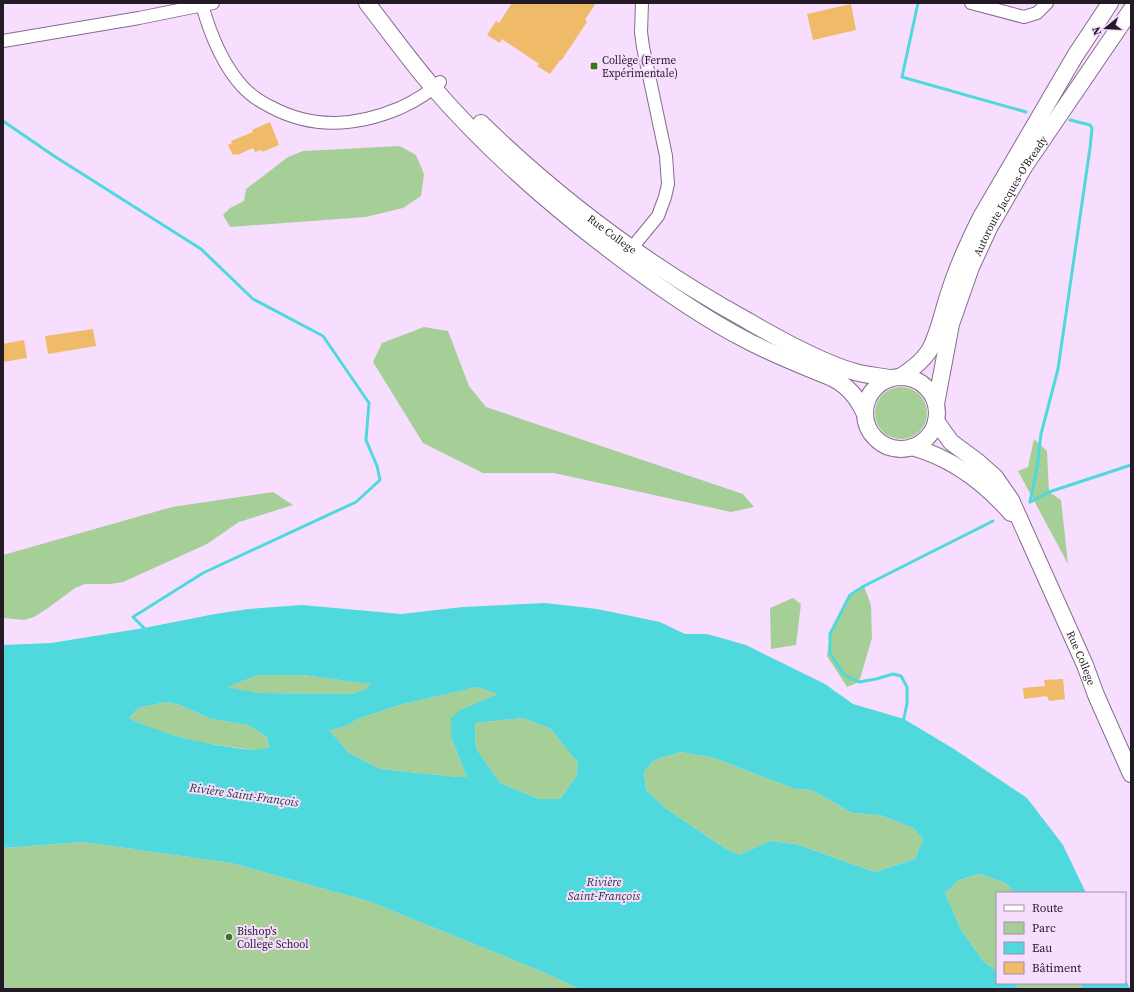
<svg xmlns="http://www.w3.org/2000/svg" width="1134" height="992" font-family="'Source Serif 4',serif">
<rect width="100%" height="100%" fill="#f7deff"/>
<!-- green -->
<g fill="#a6cf97">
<polygon points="400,146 416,155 424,174 421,196 403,208 366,217 230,227 223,215 230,208 244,201 246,189 288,157 303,151"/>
<polygon points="424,327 448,331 469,386 486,407 743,494 754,507 731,512 554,473 483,473 423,443 373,362 382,343"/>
<circle cx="901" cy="413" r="26"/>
<polygon points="1034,439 1047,451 1049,492 1061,500 1068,564 1018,471 1028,467"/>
<polygon points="273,492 293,505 239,522 207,544 123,582 110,584 85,584 75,588 48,608 34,617 24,620 3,618 3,555 172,507"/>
<polygon points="864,586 871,605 872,638 859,682 847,687 827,656 830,634 850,595"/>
<polygon points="793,598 801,604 796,645 771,649 770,608"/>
<polygon points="258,675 302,675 372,684 366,689 352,694 258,693 226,687"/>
<polygon points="477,687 499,694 460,710 451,737 467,777 458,777 380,769 349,753 328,729 344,727 358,719 400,705"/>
<polygon points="166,702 180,705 211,719 248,725 267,737 269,747 259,751 198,742 158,731 129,718 138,708"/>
<polygon points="523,718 551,729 578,763 576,777 560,799 539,799 500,783 476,748 475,723"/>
<polygon points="681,752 714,758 795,789 812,790 852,813 880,815 913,828 923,839 915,859 875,872 796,844 770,841 739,855 723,847 665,808 646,790 644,772 654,760"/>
<polygon points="83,842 231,863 368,901 543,972 580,989 3,989 3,848"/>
<polygon points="979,874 1004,882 1015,893 997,893 997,971 984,962 961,930 945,893 959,880"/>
<polygon points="1013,983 1081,983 1083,989 1020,989"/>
</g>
<!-- water -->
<g fill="#4fd9dc" fill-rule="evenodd">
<path d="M 545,603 L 597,609 L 660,622 L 685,634 L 707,634 L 746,645 L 825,684 L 853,704 L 904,719 L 954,749 L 1027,798 L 1063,845 L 1086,893 L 1015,893 L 1004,882 L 979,874 L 959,880 L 945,893 L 961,930 L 984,962 L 997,971 L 997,983 L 1013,983 L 1020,989 L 580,989 L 543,972 L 368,901 L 231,863 L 83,842 L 3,848 L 3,645 L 51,643 L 144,628 L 215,614 L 249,609 L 302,605 L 401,614 L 463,607 ZM 258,675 L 302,675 L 371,684 L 366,689 L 352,694 L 258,693 L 227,687 ZM 477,687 L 498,694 L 460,710 L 451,718 L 451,737 L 467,777 L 458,777 L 380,769 L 349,753 L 329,730 L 344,727 L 358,719 L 400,705 ZM 166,702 L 180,705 L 211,719 L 248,725 L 267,737 L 269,747 C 256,752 244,749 230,747 C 194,742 163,734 129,718 L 138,708 ZM 523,718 L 551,729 L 578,763 L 576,777 L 560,799 L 539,799 L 500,783 L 476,748 L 475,723 ZM 681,752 L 714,758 L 795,789 L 812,790 L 852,813 L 880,815 L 913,828 L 923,839 L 915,859 L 875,872 L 796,844 L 770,841 L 739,855 L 723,847 L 665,808 L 646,790 L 644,772 L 654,760 Z"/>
<polygon points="1125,978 1130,989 1083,989 1081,983 1125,983"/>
</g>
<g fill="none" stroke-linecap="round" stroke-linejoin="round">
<!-- stream -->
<g stroke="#4fd9dc" stroke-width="3">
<polyline points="918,3 902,77 1026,112"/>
<polyline points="3,121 54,156 201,249 253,299 323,336 369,403 366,440 377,466 380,480 356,502 203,573 133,617 146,630"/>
<polyline points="1030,502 1037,468 1041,434 1058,369 1090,148 1092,128 1090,125 1070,120"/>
<polyline points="1030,502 1049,492 1131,465"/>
<polyline points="903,722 907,704 907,687 901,676 893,674 876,679 859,682 844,675 830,653 830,634 850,595 864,586 993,521"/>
</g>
</g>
<!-- building -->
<g fill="#efbb69">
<polygon points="512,3 596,3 585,20 587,22 561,61 560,60 550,74 537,66 539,64 502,39 500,43 487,35 496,21 499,23"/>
<polygon points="851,4 856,30 813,40 807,14"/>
<polygon points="270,122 279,145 262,152 261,150 255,152 253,148 237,155 236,154 233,155 228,145 232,143 231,141 253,132 252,130"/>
<polygon points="93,329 96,346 48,354 45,336"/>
<polygon points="24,340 27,358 3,362 3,344"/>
<polygon points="1063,679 1065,699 1049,701 1047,696 1024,699 1023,688 1045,686 1044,680"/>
</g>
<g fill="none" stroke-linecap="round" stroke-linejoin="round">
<defs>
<g id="minor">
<polyline points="971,3 1024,17 1037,13 1047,3"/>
<path d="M 202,5 C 210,33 222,64 242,86 C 250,95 261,102 271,107 C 314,130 357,126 400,108 C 415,101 428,94 440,82"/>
<polyline points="3,41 139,18 213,3"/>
<polyline points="631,249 658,216 665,197 668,184 666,156 643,47 641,32 642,3"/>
</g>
<g id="major">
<path d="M 367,3 C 388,30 408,58 431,85 C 486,149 551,206 619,257 C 659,287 701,317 746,340 C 774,355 803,366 832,378 C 847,385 857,397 864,412"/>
<path id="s1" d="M 481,123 C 561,201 650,267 748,321 C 779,339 820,362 855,372 C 866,375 878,376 890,378"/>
<circle cx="901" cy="413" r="36"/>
<path d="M 900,377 C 911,370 922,362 929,351 C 939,334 943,309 950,290 C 958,265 969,241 981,217 L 1075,56 L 1110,3"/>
<path id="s2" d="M 936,404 L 951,324 L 971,267 L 990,226 L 1024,167 L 1131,10"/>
<path id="s3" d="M 936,421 L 951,442 L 978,462 L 995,477 L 1011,500 L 1085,665 L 1096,695 L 1131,774"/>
<path d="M 912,447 C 952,458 984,482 1011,513"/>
</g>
</defs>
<!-- minor casing -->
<use href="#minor" stroke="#846e8b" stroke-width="14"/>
<!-- major casing -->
<use href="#major" stroke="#846e8b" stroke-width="18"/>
<!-- minor -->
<use href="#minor" stroke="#fff" stroke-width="12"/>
<!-- major -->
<use href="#major" stroke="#fff" stroke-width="16"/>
</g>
<!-- markers -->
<g fill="#377815" stroke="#f7deff" stroke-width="1.5">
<rect x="590" y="62" width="8" height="8" rx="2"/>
<circle cx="229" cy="937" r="4"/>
</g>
<g text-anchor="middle" stroke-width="4" stroke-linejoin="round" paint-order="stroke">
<!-- poi labels -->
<g font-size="11" fill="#231a26" stroke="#f7deff" text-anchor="start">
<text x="602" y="64">Collège (Ferme<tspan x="602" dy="13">Expérimentale)</tspan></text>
<text x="237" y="935">Bishop's<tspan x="237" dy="13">College School</tspan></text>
</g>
<!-- street labels -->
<g font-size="11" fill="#231a26" stroke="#f7deff">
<text dy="4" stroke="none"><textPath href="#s2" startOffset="223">Autoroute Jacques-O'Bready</textPath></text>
<text dy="4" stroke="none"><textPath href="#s1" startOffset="172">Rue College</textPath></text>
<text dy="4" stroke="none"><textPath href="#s3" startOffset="283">Rue College</textPath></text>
</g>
<!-- water labels -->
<g font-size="12" font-style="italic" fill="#1c3434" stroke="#f7deff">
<text transform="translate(244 795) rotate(8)" y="4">Rivière Saint-François</text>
<text x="604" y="886">Rivière<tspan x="604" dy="14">Saint-François</tspan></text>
</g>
</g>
<!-- border -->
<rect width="1134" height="992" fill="none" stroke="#231a26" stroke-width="8"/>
<!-- legend -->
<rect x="996" y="892" width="130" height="92" fill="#f7deff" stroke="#a290a8"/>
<rect x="1004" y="905" width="20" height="6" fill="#ffffff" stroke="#a290a8"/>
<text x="1032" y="912" font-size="12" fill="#231a26">Route</text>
<rect x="1004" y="922" width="20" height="12" fill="#a6cf97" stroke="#a290a8"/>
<text x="1032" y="932" font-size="12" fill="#231a26">Parc</text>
<rect x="1004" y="942" width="20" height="12" fill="#4fd9dc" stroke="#a290a8"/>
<text x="1032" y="952" font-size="12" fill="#231a26">Eau</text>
<rect x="1004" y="962" width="20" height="12" fill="#efbb69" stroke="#a290a8"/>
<text x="1032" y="972" font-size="12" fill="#231a26">Bâtiment</text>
<!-- north arrow -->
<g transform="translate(1106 28) rotate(252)" stroke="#f7deff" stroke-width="3" paint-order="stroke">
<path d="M0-3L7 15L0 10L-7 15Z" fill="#231a26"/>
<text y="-6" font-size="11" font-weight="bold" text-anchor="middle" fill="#231a26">N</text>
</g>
</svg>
